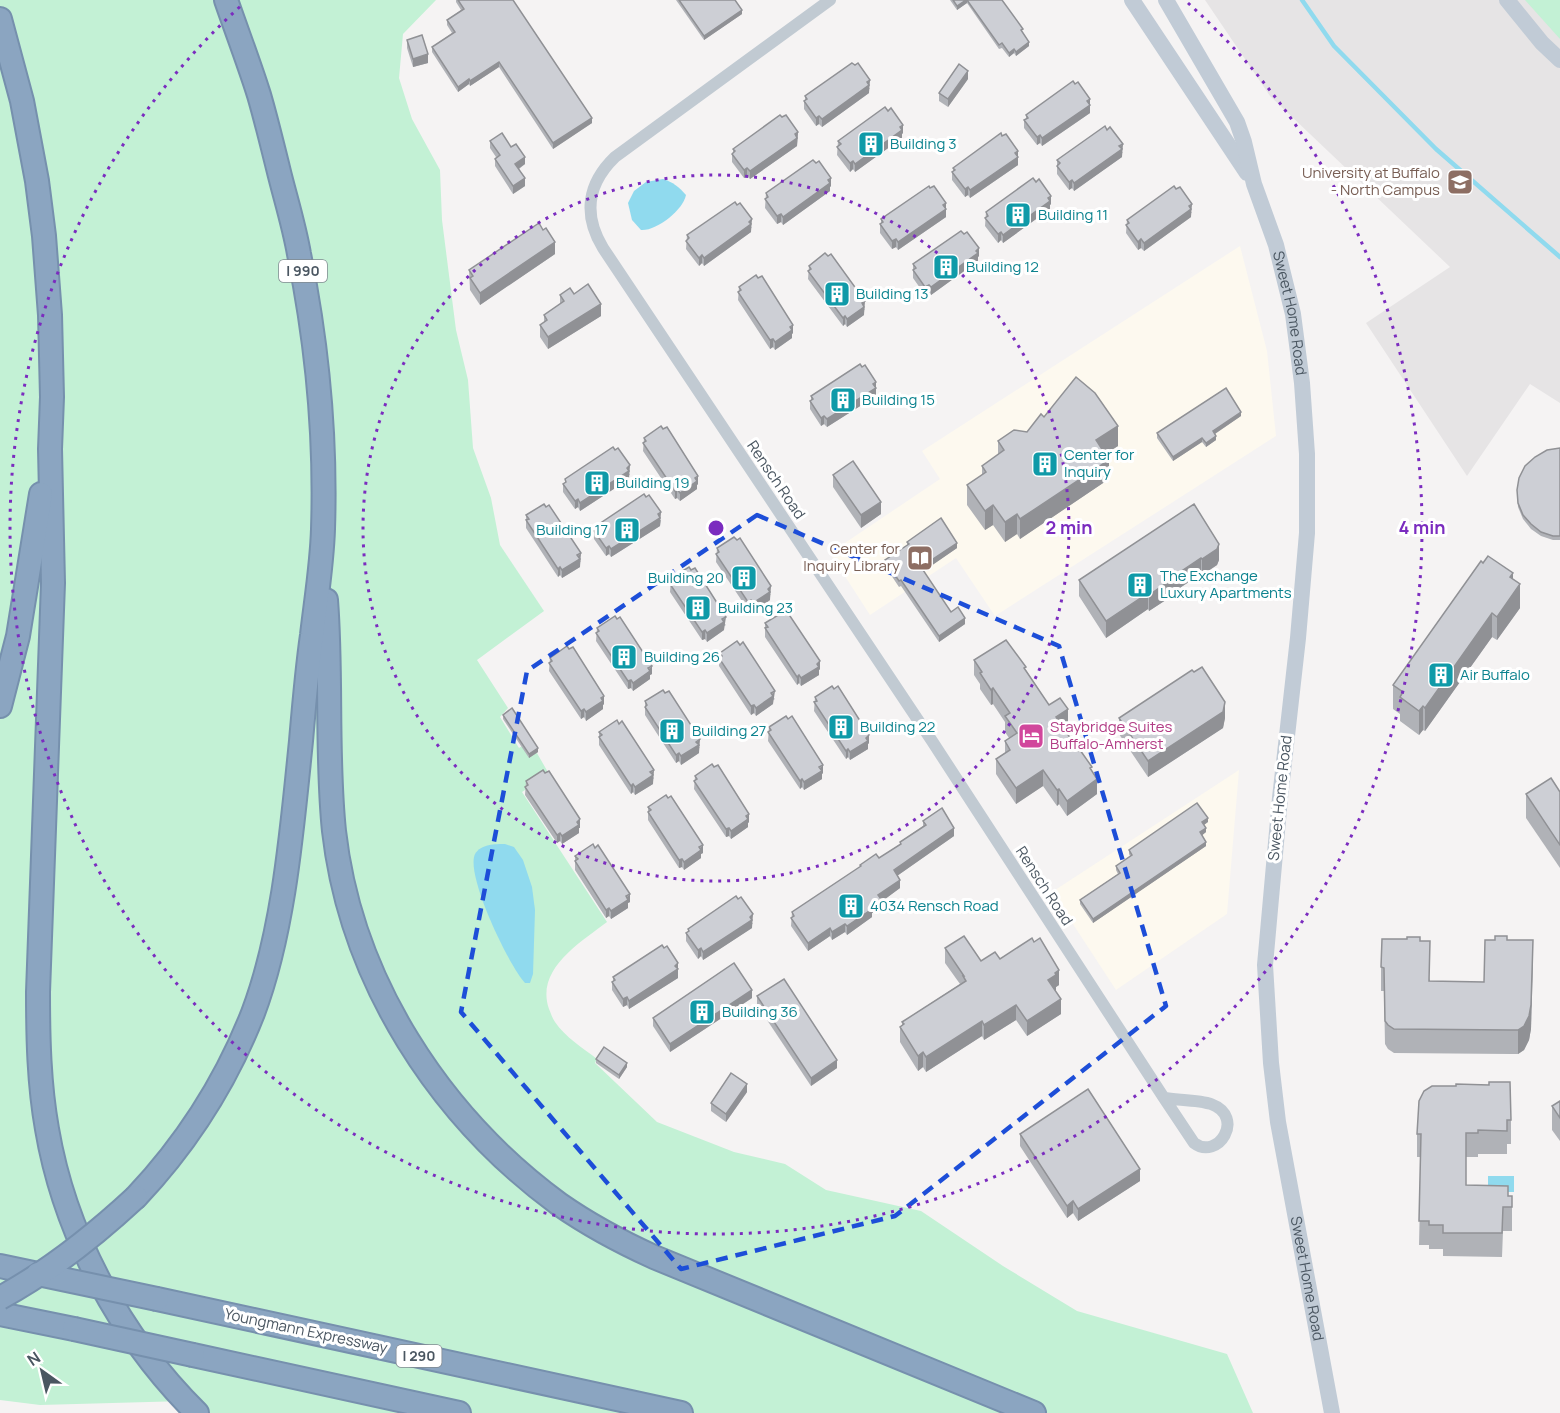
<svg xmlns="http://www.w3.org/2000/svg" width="1560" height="1413" font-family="Manrope,sans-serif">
<rect width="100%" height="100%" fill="#f5f3f3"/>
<!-- commercial -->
<g fill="#fdf9ef">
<polygon points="1240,246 1267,351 1276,436 995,616 956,558 870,615 830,553 940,479 922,451"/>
<polygon points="1239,770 1227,914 1116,990 1052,892"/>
</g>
<!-- education -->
<polygon fill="#e6e4e5" points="1205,0 1560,0 1560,403 1530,384 1467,476 1366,323 1450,267 1270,96"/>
<!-- green -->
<g fill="#c3f1d5">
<path d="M 0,0 L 436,0 L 403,34 L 399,78 L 412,119 L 440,170 L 442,220 L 456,330 L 468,380 L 473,448 L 491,498 L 500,545 L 544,611 L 477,660 L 508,708 L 500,717 L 519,748 L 530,741 L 549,774 L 522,792 L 607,922 C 581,942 535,969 549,1009 C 551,1013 552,1018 555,1022 C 565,1037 583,1048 597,1059 L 595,1063 L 657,1122 L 734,1152 L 785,1164 L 826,1190 L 921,1211 L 1003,1266 L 1077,1311 L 1227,1354 L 1253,1413 L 197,1413 L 185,1401 L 40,1405 L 0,1400 Z"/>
<polygon points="1525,0 1560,0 1560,39"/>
</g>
<!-- water -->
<g fill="#90daee">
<path d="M 663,179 C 673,182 679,187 686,195 C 683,210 657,231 641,230 L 632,220 L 628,203 L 634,191 L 646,182 Z"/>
<path d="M 505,844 L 514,847 L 523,860 L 532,887 L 535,910 L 533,974 L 530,983 L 525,983 C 509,966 465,875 475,854 C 481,844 495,844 505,844 Z"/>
<rect x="1488" y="1176" width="26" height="16"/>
</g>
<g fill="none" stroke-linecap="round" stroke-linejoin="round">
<!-- stream -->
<polyline stroke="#90daee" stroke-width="4.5" points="1302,0 1334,46 1436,149 1560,257"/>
<defs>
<g id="highway">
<path d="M 0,19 L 22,101 L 37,181 L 44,236 L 50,315 L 52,397 L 50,449 L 53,583 L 38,992 C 38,1038 39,1084 47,1129 C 65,1235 121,1338 197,1413"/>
<path d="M 326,600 C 332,677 326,754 334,831 C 351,980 439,1116 559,1204 C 589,1225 621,1242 654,1257 L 1034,1413"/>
<polyline points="0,706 18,636 41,494"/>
<path d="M 136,1197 C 186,1144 226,1082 253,1013 C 284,931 292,829 301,741 C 304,706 307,670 312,635 C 316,600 322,564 323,529 C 326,437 317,343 299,254 C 294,225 285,197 278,168 C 272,144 266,119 259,95 C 249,63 237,32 226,0"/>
<polyline points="0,1266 38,1274"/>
<polyline points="157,1299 681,1413"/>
<polyline points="0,1314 74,1329"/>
<polyline points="193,1355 459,1413"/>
</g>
</defs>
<!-- highway casing -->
<use href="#highway" stroke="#7690ad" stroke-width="26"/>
<!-- street -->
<path stroke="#c1cad2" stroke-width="12" d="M 830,0 L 615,157 C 587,184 583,215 603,248 L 932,741 L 1164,1098 L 1194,1143 C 1218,1161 1246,1117 1211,1104 C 1200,1100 1177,1100 1164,1098"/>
<!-- secondary -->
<g stroke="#c1cbd6" stroke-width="16">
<polyline points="1132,0 1247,173"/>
<path id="s1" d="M 1166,0 L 1237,122 L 1244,142 L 1254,184 L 1276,245 L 1293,314 L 1302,383 L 1307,454 L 1307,533 L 1298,638 L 1280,798 L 1265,965 L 1271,1063 L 1278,1122 L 1332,1413"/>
<polyline points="1507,0 1542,43 1560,60"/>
</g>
<!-- highway -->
<use href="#highway" stroke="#8ba5c1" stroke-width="22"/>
<defs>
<g id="highway-bridge">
<polyline points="38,1274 157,1299"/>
<path d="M 0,1298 C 50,1271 94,1236 136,1197"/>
<polyline points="74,1329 193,1355"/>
</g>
</defs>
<!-- highway-bridge casing -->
<use href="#highway-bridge" stroke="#7690ad" stroke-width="26" stroke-linecap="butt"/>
<!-- highway-bridge -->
<use href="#highway-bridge" stroke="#8ba5c1" stroke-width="22"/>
</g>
<!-- wall -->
<g fill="#b0b2b7">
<polygon points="456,0 513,0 592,123 553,149 499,67 470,86 469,84 458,92 432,52 432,47 452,33 447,25 447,20 461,10 456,2"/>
<polygon points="676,0 735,0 742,14 704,40"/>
<polygon points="950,0 1002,0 1023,33 1029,46 1016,56 1014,53 1009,57 1002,48 999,49 967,3 957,10"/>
<polygon points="407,40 428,63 413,67 407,48"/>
<polygon points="968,79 948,107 939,101 939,93"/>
<polygon points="869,88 869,93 822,127 819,124 816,126 804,109 804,101 805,100 805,96 870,88"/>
<polygon points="1090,107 1090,113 1042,146 1040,143 1037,145 1024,128 1024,120 1026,120 1026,115"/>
<polygon points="782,117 798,132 797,146 750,179 747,176 744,178 732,162 732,154 733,153 733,149"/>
<polygon points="903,133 902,134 902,138 855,172 853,169 850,172 837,155 838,141"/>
<polygon points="490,141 511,147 525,164 519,169 525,186 513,194 495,166 495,159 496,157 490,148"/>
<polygon points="1123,152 1122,153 1122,157 1074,191 1072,188 1069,190 1057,174 1057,160"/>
<polygon points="1018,159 1018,165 970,198 968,195 965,197 952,180 952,172 953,171 953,168"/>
<polygon points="831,186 830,187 830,191 783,225 781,222 777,224 765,208 766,193"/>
<polygon points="930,188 946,203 946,217 898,250 896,247 892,249 880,233 880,224 881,224 881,219"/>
<polygon points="1051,204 1050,205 1050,209 1003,243 1001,240 998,243 985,226 986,212"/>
<polygon points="1191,212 1191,217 1144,251 1141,248 1138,250 1126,233 1127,220 1192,212"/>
<polygon points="752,227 751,228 751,232 704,266 702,263 699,266 686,249 687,235"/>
<polygon points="543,230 555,254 480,305 470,290 469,270"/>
<polygon points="979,256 978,257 978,261 931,295 929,293 925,295 913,278 913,264"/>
<polygon points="809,266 865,309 864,310 864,315 847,327 845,324 843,326 808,279"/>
<polygon points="739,287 793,333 792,334 792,338 775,350 773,347 770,349 738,300"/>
<polygon points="560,295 601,316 548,349 540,337 540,325 544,323 544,315 560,304"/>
<polygon points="876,390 876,396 827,427 824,424 821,426 810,409 810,401 811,400 811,396"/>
<polygon points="1241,416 1215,434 1216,440 1206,447 1202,442 1173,461 1157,438 1157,433"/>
<polygon points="1044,417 1118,446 1106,454 1109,479 1020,539 1017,534 1005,542 993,525 985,530 967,505 967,485 982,475 982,466 998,455 998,441 1027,432"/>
<polygon points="644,438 698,484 697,485 697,489 680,501 677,498 675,499 643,451"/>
<polygon points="1560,448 1560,540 1553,540 1541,536 1531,529 1523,519 1518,507 1517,490"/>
<polygon points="629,474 629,479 580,511 578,507 575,509 563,492 563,484 565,483 565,479 630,474"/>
<polygon points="833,475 881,514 861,528 833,487"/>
<polygon points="1194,504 1219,560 1217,565 1202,575 1201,574 1172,593 1172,596 1149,611 1148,609 1106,638 1079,596 1079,580"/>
<polygon points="526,515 581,561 580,562 580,567 562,578 560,575 558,577 526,528"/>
<polygon points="661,520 660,526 611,557 609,554 606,556 594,539 594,531 596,530 596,526"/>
<polygon points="907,542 957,548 923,571 951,612 965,624 939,642 901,586 899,587 885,566 885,560 907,545"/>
<polygon points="717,548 771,595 770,595 770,600 753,612 751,609 748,610 716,562"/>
<polygon points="671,578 726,625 724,626 724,630 707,642 705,639 702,640 670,592"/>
<polygon points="1513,579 1520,608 1497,640 1492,637 1425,731 1423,730 1419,735 1400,721 1400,714 1393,709 1393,685"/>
<polygon points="765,623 820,669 819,670 819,675 801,686 799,683 797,685 765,637"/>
<polygon points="597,628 652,674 650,675 650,679 633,691 631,688 628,689 596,641"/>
<polygon points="720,653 775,699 773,700 773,704 756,716 754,713 751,715 719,666"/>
<polygon points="550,658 604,704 603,705 603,709 586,721 584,717 581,719 549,671"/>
<polygon points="974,660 1026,670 1049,705 1068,725 1063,728 1092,771 1097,794 1067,816 1059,804 1057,806 1043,786 1016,804 996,774 996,759 1005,753 1005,741 1009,738 1005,732 1005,722 993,704 991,705 980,689 980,684 974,675"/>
<polygon points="815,697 869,743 868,744 868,749 850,760 848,757 846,759 814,711"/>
<polygon points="645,701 700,748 699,748 699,753 681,765 679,761 676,763 645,715"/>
<polygon points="503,715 538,752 529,758 503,719"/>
<polygon points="1119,718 1225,718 1223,728 1148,777 1119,734"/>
<polygon points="769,727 823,773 822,774 822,779 804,790 802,787 800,789 768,741"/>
<polygon points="599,732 654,778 653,779 653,784 635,795 633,792 631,794 599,745"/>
<polygon points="695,776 749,822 748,823 748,827 731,839 729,836 726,837 694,789"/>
<polygon points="526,781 580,828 579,828 579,833 562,844 560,841 557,843 525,795"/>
<polygon points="1560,792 1560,868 1526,818 1526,794"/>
<polygon points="648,807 703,853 701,854 701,858 684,870 682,867 679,868 648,820"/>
<polygon points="923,821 954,836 897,876 900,888 881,902 881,907 872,913 872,917 847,935 845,932 832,940 830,936 808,951 791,926 792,912 860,867 860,865 879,858 900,844 900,842 923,826"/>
<polygon points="1208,822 1204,825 1206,832 1202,835 1206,846 1093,923 1080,904 1080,900 1118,874 1116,870 1116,866 1130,856 1129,854 1129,850"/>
<polygon points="575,856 630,902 628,903 628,908 611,919 609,916 606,918 575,870"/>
<polygon points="752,923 752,928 703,960 701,956 698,959 686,941 686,933 688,932 688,929 753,923"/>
<polygon points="1507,940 1533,964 1531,1029 1529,1040 1524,1050 1518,1054 1511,1054 1394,1053 1388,1049 1385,1044 1384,991 1381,991 1381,967 1420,941 1430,981 1484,982"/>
<polygon points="945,948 981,961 1000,959 1059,985 1056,987 1056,990 1055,991 1061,1014 1027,1036 1016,1020 984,1040 982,1036 926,1072 923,1067 918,1071 900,1042 900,1027 902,1025 902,1022 960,984 945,963"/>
<polygon points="678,971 678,978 629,1009 627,1005 623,1007 612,990 612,982 613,981 613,977"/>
<polygon points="757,996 837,1068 811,1086 757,1005"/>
<polygon points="752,998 670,1052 653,1026 653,1018"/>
<polygon points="596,1059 627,1067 619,1079 596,1063"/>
<polygon points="1489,1085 1511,1120 1511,1144 1507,1144 1507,1154 1478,1154 1478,1157 1466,1157 1466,1185 1508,1196 1512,1196 1512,1231 1503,1231 1502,1257 1443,1256 1443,1249 1429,1249 1429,1245 1419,1245 1421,1157 1417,1157 1417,1134 1456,1086"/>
<polygon points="747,1092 726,1122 711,1111 711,1103"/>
<polygon points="1560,1101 1560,1141 1552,1130 1552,1106"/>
<polygon points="1020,1134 1140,1181 1078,1221 1073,1213 1067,1218 1020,1146"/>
</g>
<!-- shaded-wall -->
<g fill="#909195">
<polygon points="966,0 967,0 967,3 957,10 957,6"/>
<polygon points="742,10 742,14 704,40 704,36"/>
<polygon points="1029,42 1029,46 1016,56 1016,52"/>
<polygon points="1014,49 1014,53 1009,57 1009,53"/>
<polygon points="428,54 428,63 413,67 413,59"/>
<polygon points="499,62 499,67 470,86 470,81"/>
<polygon points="968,71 968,79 948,107 948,99"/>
<polygon points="469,79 469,84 458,92 458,87"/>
<polygon points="870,80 869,93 822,127 822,119"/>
<polygon points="1090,99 1090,113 1042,146 1042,138"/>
<polygon points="819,116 819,124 816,126 816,118"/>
<polygon points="592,118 592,123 553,149 553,143"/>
<polygon points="903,125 903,133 902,134 902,138 855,172 855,164"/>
<polygon points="798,132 797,146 750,179 750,171"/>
<polygon points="1040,135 1040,143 1037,145 1037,137"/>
<polygon points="1123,144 1122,157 1074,191 1074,183"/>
<polygon points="1018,151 1018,165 970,198 970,190"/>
<polygon points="525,157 525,164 515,171 515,164"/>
<polygon points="853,161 853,169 850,172 850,163"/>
<polygon points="747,168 747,176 744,178 744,170"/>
<polygon points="525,178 525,186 513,194 513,186"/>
<polygon points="831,178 831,186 830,187 830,191 783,225 783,217"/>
<polygon points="1072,180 1072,188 1069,190 1069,182"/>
<polygon points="968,187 968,195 965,197 965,189"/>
<polygon points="1051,196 1051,204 1050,205 1050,209 1003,243 1003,235"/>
<polygon points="946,203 946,217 898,250 898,242"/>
<polygon points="1192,204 1191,217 1144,251 1144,243"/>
<polygon points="781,214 781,222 777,224 777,216"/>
<polygon points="752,219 751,232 704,266 704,258"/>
<polygon points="1001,232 1001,240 998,243 998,234"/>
<polygon points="896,239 896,247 892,249 892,241"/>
<polygon points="1141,239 1141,248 1138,250 1138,242"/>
<polygon points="555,242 555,254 480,305 480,293"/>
<polygon points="979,248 979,256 978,257 978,261 931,295 931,287"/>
<polygon points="702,255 702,263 699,266 699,258"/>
<polygon points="929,285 929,293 925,295 925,287"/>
<polygon points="865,301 864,315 847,327 847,319 862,303"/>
<polygon points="601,304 601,316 548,349 548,337"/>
<polygon points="845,316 845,324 843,326 843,318"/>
<polygon points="793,325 793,333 792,334 792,338 775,350 775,342"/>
<polygon points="773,339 773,347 770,349 770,340"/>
<polygon points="876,382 876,396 827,427 827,419"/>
<polygon points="1241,412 1241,416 1213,435 1213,431"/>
<polygon points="824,416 824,424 821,426 821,418"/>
<polygon points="1118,426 1118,446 1096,459 1096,440"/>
<polygon points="1216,436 1216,440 1206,447 1206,443"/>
<polygon points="1202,438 1202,442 1173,461 1173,457"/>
<polygon points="1109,460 1109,479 1020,539 1020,519"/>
<polygon points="630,465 629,479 580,511 580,503"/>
<polygon points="698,476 698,484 697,485 697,489 680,501 680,493"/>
<polygon points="677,489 677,498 675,499 675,491"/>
<polygon points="578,499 578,507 575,509 575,501"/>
<polygon points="881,502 881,514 861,528 861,515"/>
<polygon points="993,505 993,525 985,530 985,511"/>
<polygon points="661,512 660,526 611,557 611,549"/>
<polygon points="1017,514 1017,534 1005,542 1005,522"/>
<polygon points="957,543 957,548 921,573 921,567"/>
<polygon points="1219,544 1219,560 1217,565 1202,575 1202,559"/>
<polygon points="609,546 609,554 606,556 606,548"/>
<polygon points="581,553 580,567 562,578 562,570"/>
<polygon points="1201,558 1201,574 1172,593 1172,596 1149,611 1149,595 1171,578"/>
<polygon points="560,567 560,575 558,577 558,569"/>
<polygon points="1513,573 1513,594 1520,584 1520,608 1497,640 1497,617 1510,577"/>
<polygon points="771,586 770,600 753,612 753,603"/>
<polygon points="1148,593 1148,609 1106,638 1106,621"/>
<polygon points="751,600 751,609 748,610 748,602"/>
<polygon points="1492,613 1492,637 1425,731 1425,708"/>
<polygon points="726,617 724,630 707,642 707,633"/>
<polygon points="965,618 965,624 939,642 939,636"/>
<polygon points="705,630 705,639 702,640 702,632"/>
<polygon points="820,661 820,669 819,670 819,675 801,686 801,678"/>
<polygon points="652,666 652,674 650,675 650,679 633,691 633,683"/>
<polygon points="799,675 799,683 797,685 797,677"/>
<polygon points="631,680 631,688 628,689 628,681"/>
<polygon points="993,688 993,704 991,705 991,690"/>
<polygon points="775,691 773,704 756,716 756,708"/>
<polygon points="604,696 604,704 603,705 603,709 586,721 586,712 601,698"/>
<polygon points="1225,702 1225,718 1223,728 1148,777 1148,761"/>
<polygon points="754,705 754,713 751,715 751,706"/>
<polygon points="1423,706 1423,730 1419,735 1419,711"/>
<polygon points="584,709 584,717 581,719 581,711"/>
<polygon points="1068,709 1068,725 1056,732 1056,717"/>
<polygon points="869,735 869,743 868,744 868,749 850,760 850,752"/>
<polygon points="700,739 699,753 681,765 681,756"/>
<polygon points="538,748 538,752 529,758 529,754"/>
<polygon points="848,749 848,757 846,759 846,751"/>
<polygon points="679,753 679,761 676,763 676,755"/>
<polygon points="823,765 823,773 822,774 822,779 804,790 804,782"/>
<polygon points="654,770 653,784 635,795 635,787"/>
<polygon points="1043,770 1043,786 1016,804 1016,788"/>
<polygon points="802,779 802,787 800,789 800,781"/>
<polygon points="1097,779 1097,794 1067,816 1067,801"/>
<polygon points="633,784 633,792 631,794 631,786"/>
<polygon points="1059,789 1059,804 1057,806 1057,790"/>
<polygon points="749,814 749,822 748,823 748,827 731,839 731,831"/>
<polygon points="1208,818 1208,822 1202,826 1202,822"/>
<polygon points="580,819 580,828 579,828 579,833 562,844 562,836"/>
<polygon points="729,828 729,836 726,837 726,829"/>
<polygon points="954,828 954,836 894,878 894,870"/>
<polygon points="1206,828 1206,832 1200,837 1200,832"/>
<polygon points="560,833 560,841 557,843 557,835"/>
<polygon points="1206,842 1206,846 1093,923 1093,919"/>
<polygon points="703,845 703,853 701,854 701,858 684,870 684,862"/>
<polygon points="682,859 682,867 679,868 679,860"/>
<polygon points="900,880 900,888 881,902 881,907 872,913 872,917 847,935 847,926 870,906 878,895"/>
<polygon points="630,894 630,902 628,903 628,908 611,919 611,911"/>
<polygon points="609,908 609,916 606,918 606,910"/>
<polygon points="753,914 752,928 703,960 703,952"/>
<polygon points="845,924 845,932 832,940 832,932"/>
<polygon points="830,928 830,936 808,951 808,943"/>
<polygon points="1533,940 1531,1029 1529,1040 1524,1050 1518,1054 1518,1030"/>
<polygon points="701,948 701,956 698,959 698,950"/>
<polygon points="678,963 678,978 629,1009 629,1001"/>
<polygon points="1059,970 1059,985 1056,987 1056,990 1048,995 1048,980 1055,973"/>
<polygon points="752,990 752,998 670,1052 670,1044"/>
<polygon points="627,997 627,1005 623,1007 623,999"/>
<polygon points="1061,999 1061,1014 1027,1036 1027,1021"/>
<polygon points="1016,1005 1016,1020 984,1040 984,1025"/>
<polygon points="982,1021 982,1036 926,1072 926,1057"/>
<polygon points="923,1052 923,1067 918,1071 918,1056"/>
<polygon points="837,1060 837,1068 811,1086 811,1078"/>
<polygon points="627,1063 627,1067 619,1079 619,1075"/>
<polygon points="747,1084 747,1092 726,1122 726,1114"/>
<polygon points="1140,1169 1140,1181 1078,1221 1078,1209"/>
<polygon points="1073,1201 1073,1213 1067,1218 1067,1206"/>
</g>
<!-- building -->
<g fill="#cdcfd5" stroke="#909195" stroke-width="1.5">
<polygon points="458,0 513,0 592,118 553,143 499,62 470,81 469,79 458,87 432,47 455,32 447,20 464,9"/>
<polygon points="679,0 735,0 742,10 704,36"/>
<polygon points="953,0 966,0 957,6"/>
<polygon points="967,0 1002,0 1023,29 1021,30 1029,42 1016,52 1014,49 1009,53 1002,43 999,45"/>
<polygon points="422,35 428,54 413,59 407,40"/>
<polygon points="852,63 855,65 858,63 870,80 867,82 869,85 822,119 819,116 816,118 804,101 807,99 805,96"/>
<polygon points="959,64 968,71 948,99 939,93"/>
<polygon points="1073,81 1075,84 1078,82 1090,99 1087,101 1090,105 1042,138 1040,135 1037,137 1024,120 1028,118 1026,115"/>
<polygon points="885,107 888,111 891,108 903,125 900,127 902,130 855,164 853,161 850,163 837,147 841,144 838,141"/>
<polygon points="780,115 782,117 786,115 798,132 795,134 797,138 750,171 747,168 744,170 732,154 735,151 733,149"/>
<polygon points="1105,126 1107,130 1110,127 1123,144 1119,146 1122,149 1074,183 1072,180 1069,182 1057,166 1060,163 1057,160"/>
<polygon points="502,133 511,147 516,144 525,157 515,164 525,178 513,186 495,159 500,155 490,141"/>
<polygon points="1001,133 1002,136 1006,134 1018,151 1015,153 1018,157 970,190 968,187 965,189 952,172 955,170 953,168"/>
<polygon points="813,160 816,163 819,161 831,178 828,180 830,183 783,217 781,214 777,216 765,199 768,197 766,193"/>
<polygon points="1033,178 1036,182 1039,179 1051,196 1048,198 1050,201 1003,235 1001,232 998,234 985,218 988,216 986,212"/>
<polygon points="929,186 930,188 934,186 946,203 943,205 946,209 898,242 896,239 892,241 880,224 883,222 881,219"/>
<polygon points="1174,186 1176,189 1180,187 1192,204 1189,206 1191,209 1144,243 1141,239 1138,242 1126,225 1129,223 1127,220"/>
<polygon points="735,202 737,205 740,203 752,219 749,222 751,224 704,258 702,255 699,258 686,241 689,238 687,235"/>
<polygon points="539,223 543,230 546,228 555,242 480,293 470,278 473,276 469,270"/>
<polygon points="961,231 964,234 967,232 979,248 976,251 978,253 931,287 929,285 925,287 913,270 916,268 913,264"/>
<polygon points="825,253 828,256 831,254 865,301 862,303 864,307 847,319 845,316 843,318 808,271 811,269 809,266"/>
<polygon points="756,275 758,278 762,276 793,325 790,327 792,330 775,342 773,339 770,340 738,292 741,290 739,287"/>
<polygon points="588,284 601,304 548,337 540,325 547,320 544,315 564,301 560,295 570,288 574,294"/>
<polygon points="860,364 862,367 865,365 876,382 873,384 876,388 827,419 824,416 821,418 810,401 813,399 811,396"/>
<polygon points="1076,377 1095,393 1118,426 1096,440 1109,460 1020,519 1017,514 1005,522 993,505 985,511 967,485 986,472 982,466 1004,450 998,441 1014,430 1027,432 1041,414 1044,417"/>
<polygon points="1226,388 1241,412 1213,431 1216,436 1206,443 1202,438 1173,457 1157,433"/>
<polygon points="661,426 663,429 667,427 698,476 695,478 697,481 680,493 677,489 675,491 643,443 646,441 644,438"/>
<polygon points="613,447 615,450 618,448 630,465 627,468 629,471 580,503 578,499 575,501 563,484 566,482 565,479"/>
<polygon points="1560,448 1560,536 1553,536 1541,532 1531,524 1523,515 1518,503 1517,490 1519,478 1525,466 1535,457 1547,450"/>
<polygon points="853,461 881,502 861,515 833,475"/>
<polygon points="644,494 646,497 649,495 661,512 658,514 660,518 611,549 609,546 606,548 594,531 597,529 596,526"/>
<polygon points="544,504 546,507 549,505 581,553 577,555 580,559 562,570 560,567 558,569 526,520 529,519 526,515"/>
<polygon points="1194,504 1219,544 1217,549 1202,559 1201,558 1171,578 1172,579 1149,595 1148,593 1106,621 1079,580"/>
<polygon points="941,518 957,543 921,567 951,612 958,607 965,618 939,636 901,580 899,581 885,560 909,544 907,542"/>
<polygon points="734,537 737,540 740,538 771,586 768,589 770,592 753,603 751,600 748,602 716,554 719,552 717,548"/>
<polygon points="1488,556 1513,573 1510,577 1520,584 1497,617 1492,613 1425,708 1423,706 1419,711 1400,697 1403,692 1393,685 1481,561 1483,563"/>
<polygon points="689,567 691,570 695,568 726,617 722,619 724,622 707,633 705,630 702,632 670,584 674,582 671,578"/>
<polygon points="783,612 785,615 788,613 820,661 817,664 819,667 801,678 799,675 797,677 765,628 768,627 765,623"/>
<polygon points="615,616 617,619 620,617 652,666 648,668 650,671 633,683 631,680 628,681 596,633 599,631 597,628"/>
<polygon points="1006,640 1026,667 1024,668 1049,705 1060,698 1068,709 1056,717 1079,751 1080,750 1092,767 1090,768 1097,779 1067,801 1059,789 1057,790 1043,770 1016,788 996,759 1010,750 1005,741 1017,733 1005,716 1010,713 993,688 991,690 980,673 982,672 974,660"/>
<polygon points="737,641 740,645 743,642 775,691 771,693 773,696 756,708 754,705 751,706 719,658 722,656 720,653"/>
<polygon points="567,646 569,649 573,647 604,696 601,698 603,701 586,712 584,709 581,711 549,663 552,661 550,658"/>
<polygon points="1202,667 1225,702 1223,712 1148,761 1119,718 1192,670 1194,672"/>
<polygon points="832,686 834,689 838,686 869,735 866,738 868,741 850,752 848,749 846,751 814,702 817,701 815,697"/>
<polygon points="663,690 665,693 669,691 700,739 696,742 699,745 681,756 679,753 676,755 645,707 647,705 645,701"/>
<polygon points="512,708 538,748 529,754 503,715"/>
<polygon points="786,716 788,719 792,716 823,765 819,767 822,771 804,782 802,779 800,781 768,732 771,730 769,727"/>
<polygon points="617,720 619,724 622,721 654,770 650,772 653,775 635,787 633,784 631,786 599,737 602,735 599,732"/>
<polygon points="712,764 714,767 718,765 749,814 746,816 748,819 731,831 729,828 726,829 694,781 697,779 695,776"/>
<polygon points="543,770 545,773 549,771 580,819 577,822 579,825 562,836 560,833 557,835 525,787 528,785 526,781"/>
<polygon points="1551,778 1560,792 1560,845 1526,794"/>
<polygon points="666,795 668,798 671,796 703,845 699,847 701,850 684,862 682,859 679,860 648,812 651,810 648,807"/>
<polygon points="1197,803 1208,818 1202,822 1206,828 1200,832 1206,842 1093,919 1080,900 1120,873 1116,866 1132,855 1129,850"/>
<polygon points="942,808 954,828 894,870 900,880 878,895 881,899 870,906 872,909 847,926 845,924 832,932 830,928 808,943 791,918 794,916 792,912 861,866 860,865 876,854 879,858 901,844 900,842 926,825 923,821"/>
<polygon points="593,844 595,848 598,845 630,894 626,896 628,900 611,911 609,908 606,910 575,861 578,859 575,856"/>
<polygon points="736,896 738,899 741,897 753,914 750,917 752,920 703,952 701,948 698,950 686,933 689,931 688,929"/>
<polygon points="964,936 981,961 995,952 1000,959 1032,938 1034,942 1040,938 1059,970 1055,973 1056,975 1048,980 1061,999 1027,1021 1016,1005 984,1025 982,1021 926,1057 923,1052 918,1056 900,1027 904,1024 902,1022 966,981 963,976 964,976 945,948"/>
<polygon points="1495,936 1507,936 1507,940 1533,940 1531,1005 1529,1016 1524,1026 1518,1030 1511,1030 1394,1029 1388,1025 1385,1021 1384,968 1381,967 1382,939 1407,939 1407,937 1420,937 1420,941 1430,941 1429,981 1484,982 1485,940 1495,940"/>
<polygon points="662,945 664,948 667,946 678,963 675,966 678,969 629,1001 627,997 623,999 612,982 615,980 613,977"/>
<polygon points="734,963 752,990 670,1044 653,1018"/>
<polygon points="784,979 837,1060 811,1078 757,996"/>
<polygon points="604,1047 627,1063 619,1075 596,1059"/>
<polygon points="731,1073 747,1084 726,1114 711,1103"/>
<polygon points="1489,1082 1510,1082 1511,1120 1507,1120 1507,1131 1478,1130 1478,1133 1466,1133 1466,1185 1508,1186 1508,1196 1512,1196 1512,1207 1503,1207 1502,1233 1443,1233 1443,1225 1429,1225 1429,1221 1419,1221 1421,1134 1417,1134 1419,1101 1424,1091 1432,1086 1456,1086 1456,1084 1489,1085"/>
<polygon points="1088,1089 1140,1169 1078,1209 1073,1201 1067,1206 1020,1134"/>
<polygon points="1560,1101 1560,1118 1552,1106"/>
</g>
<!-- marked area -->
<path fill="none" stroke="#1d4ed8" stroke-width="4.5" stroke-dasharray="12 8" stroke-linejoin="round" d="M 757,515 L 1059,646 L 1166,1006 L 895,1216 L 681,1269 L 461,1012 L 527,671 Z"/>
<!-- distance rings -->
<g fill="none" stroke="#7b2cbf" stroke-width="3" stroke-dasharray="3 6">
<circle cx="716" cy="528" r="353"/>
<path d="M1188 3A706 706 0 1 1 244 3"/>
</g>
<!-- icons -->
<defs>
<symbol id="building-square" viewBox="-11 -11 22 22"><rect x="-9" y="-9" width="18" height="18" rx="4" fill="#0f9aa8" stroke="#fff"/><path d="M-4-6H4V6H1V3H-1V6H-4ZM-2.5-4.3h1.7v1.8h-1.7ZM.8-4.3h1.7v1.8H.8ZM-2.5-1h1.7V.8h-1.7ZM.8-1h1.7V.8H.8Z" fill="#fff"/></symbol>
<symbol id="university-square" viewBox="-11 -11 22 22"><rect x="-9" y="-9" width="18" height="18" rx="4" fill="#8d6e63" stroke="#fff"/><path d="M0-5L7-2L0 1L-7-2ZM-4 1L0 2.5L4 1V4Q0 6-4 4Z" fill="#fff"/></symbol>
<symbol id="library-square" viewBox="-11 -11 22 22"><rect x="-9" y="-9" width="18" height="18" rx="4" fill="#8d6e63" stroke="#fff"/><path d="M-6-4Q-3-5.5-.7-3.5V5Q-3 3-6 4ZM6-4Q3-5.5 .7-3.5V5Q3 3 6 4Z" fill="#fff"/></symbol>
<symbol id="hotel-square" viewBox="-11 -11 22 22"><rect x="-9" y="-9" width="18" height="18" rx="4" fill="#d1479c" stroke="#fff"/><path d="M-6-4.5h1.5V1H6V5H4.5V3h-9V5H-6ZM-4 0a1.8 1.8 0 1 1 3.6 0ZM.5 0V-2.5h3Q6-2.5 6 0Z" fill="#fff"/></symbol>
</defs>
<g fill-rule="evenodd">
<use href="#building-square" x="856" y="129" width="30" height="30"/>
<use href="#university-square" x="1445" y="167" width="30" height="30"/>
<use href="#building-square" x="1003" y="200" width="30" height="30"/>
<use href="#building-square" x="931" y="252" width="30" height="30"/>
<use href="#building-square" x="822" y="279" width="30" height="30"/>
<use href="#building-square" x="828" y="385" width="30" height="30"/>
<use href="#building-square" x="1030" y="449" width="30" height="30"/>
<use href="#building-square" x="582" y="468" width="30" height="30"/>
<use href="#building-square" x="612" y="515" width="30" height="30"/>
<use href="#library-square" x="905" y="543" width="30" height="30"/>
<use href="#building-square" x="729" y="563" width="30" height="30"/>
<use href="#building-square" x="1125" y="570" width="30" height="30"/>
<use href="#building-square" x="683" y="593" width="30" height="30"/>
<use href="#building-square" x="609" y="642" width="30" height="30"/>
<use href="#building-square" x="1426" y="660" width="30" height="30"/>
<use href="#building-square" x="826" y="712" width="30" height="30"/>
<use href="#building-square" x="657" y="716" width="30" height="30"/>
<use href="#hotel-square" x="1016" y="721" width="30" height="30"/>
<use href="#building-square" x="836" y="891" width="30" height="30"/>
<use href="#building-square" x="687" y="997" width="30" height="30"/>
</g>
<g text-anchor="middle" stroke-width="6" stroke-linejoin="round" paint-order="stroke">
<!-- shield labels -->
<g fill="#fff" stroke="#808990" stroke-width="1.5">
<rect x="279" y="260" width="48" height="22" rx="4.5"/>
<rect x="396.5" y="1345" width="45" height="22" rx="4.5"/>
</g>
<g font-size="14" font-weight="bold" fill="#4a5661">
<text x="303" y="276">I 990</text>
<text x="419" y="1361">I 290</text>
</g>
<!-- culture labels -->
<g font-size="15" fill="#0d838f" stroke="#fff" text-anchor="start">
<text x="890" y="149">Building 3</text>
<text x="1038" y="220">Building 11</text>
<text x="966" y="272">Building 12</text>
<text x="856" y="299">Building 13</text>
<text x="862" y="405">Building 15</text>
<text x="1064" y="460">Center for<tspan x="1064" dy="17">Inquiry</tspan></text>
<text x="616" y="488">Building 19</text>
<text x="608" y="535" text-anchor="end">Building 17</text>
<text x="1160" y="581">The Exchange<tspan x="1160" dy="17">Luxury Apartments</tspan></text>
<text x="724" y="583" text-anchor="end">Building 20</text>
<text x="718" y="613">Building 23</text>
<text x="644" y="662">Building 26</text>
<text x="1460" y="680">Air Buffalo</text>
<text x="860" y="732">Building 22</text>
<text x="692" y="736">Building 27</text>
<text x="870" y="911">4034 Rensch Road</text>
<text x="722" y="1017">Building 36</text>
</g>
<!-- education labels -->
<g font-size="15" fill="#785e54" stroke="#fff" text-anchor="end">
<text x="1440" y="178">University at Buffalo<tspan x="1440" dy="17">- North Campus</tspan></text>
<text x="900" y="554">Center for<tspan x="900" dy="17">Inquiry Library</tspan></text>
</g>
<!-- street labels -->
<g font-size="15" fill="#4a5661" stroke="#fff">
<text dy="5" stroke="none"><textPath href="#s1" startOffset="340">Sweet Home Road</textPath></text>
<text transform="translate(776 480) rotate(56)" y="5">Rensch Road</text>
<text transform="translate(1280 798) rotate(-84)" y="5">Sweet Home Road</text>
<text transform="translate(1044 886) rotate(57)" y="5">Rensch Road</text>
<text dy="5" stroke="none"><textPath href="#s1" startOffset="1312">Sweet Home Road</textPath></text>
<text transform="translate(306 1331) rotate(12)" y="5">Youngmann Expressway</text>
</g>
<!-- hotel labels -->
<g font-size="15" fill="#b23c85" stroke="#fff" text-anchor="start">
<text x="1050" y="732">Staybridge Suites<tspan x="1050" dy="17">Buffalo-Amherst</tspan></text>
</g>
</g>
<circle cx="716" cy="528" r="9" fill="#7b2cbf" stroke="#fff" stroke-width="3"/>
<g font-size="18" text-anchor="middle" font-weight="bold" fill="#7b2cbf" stroke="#fff" stroke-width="6" stroke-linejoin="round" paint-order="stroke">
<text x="1069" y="534">2 min</text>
<text x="1422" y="534">4 min</text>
</g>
<!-- north arrow -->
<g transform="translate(42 1371) rotate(326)" stroke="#ffffff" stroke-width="4.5" paint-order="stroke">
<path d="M0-4.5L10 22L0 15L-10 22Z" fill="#4a5661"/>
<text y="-9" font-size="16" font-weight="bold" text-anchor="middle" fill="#4a5661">N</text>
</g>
</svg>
